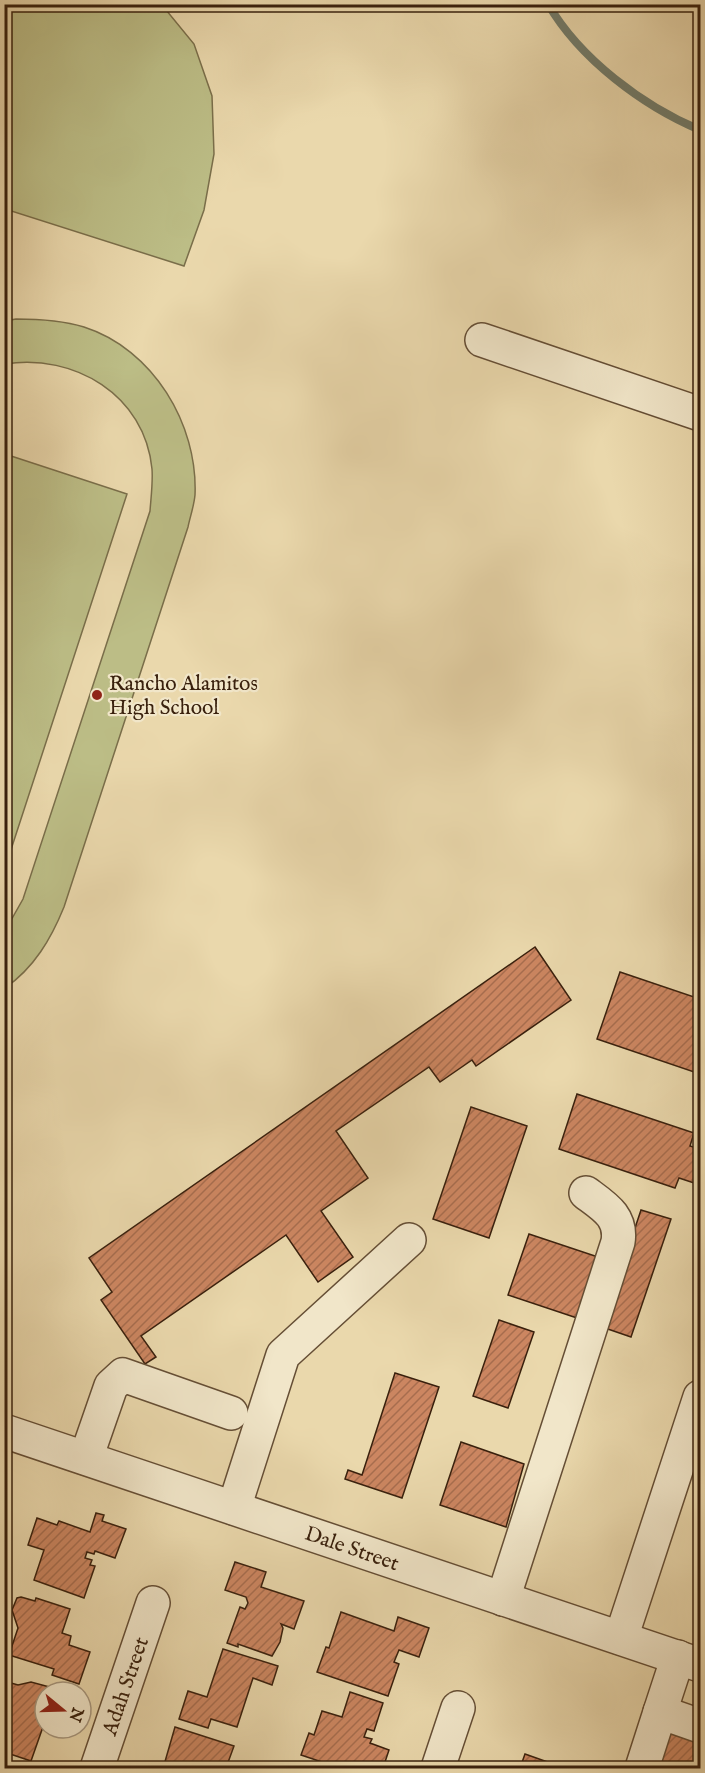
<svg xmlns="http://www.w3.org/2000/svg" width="705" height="1773" font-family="'IM FELL English',serif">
<defs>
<pattern id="building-hatch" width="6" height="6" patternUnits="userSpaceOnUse" patternTransform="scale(1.5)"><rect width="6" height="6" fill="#cc8661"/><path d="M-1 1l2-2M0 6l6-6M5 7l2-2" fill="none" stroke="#a76d4e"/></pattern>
</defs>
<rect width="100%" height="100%" fill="#ead8ac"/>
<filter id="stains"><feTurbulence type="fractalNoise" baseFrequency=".00333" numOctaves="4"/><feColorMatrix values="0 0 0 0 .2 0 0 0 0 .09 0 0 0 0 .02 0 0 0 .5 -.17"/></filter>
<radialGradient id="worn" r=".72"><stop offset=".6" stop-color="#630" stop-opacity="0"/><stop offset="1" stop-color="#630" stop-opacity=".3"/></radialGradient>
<!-- pitch -->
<g fill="#bcbd86" stroke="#7a6e4a" stroke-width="1.5">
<polygon points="5,4 162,5 194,44 212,96 214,154 204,210 184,266 5,209"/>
<path d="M 16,319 C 39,319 61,320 84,327 C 153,349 198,424 195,495 C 194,506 190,517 188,527 L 64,907 C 51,939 34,968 5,988 L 5,931 L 23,899 L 150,511 C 151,497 153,483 152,469 C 145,395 74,353 5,364 L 5,321 Z"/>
<polygon points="5,454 127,494 5,868 4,454"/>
</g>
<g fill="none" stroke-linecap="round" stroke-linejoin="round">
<!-- stream -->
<path stroke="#727c6b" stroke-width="8" d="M 548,4 C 580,59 643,106 700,130"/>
</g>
<!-- building -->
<g fill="url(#building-hatch)" stroke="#39200d" stroke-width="1.5">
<polygon points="535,947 571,1000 476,1066 472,1060 440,1082 429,1067 336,1131 368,1178 321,1211 353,1257 318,1282 286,1235 141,1336 156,1357 145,1364 101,1300 112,1292 89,1258"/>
<polygon points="620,972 700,999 700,1074 597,1039"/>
<polygon points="577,1094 694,1133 690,1146 700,1149 700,1185 679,1178 675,1188 559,1149"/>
<polygon points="471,1107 527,1126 489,1238 433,1219"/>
<polygon points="641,1210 671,1219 631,1337 602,1327"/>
<polygon points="529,1234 598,1257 583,1320 508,1295"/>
<polygon points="499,1320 534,1332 508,1408 473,1396"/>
<polygon points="395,1373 439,1387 402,1498 345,1479 348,1470 362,1475"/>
<polygon points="461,1442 524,1464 506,1527 440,1505"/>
<polygon points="96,1513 104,1515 102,1521 126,1529 115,1558 95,1551 94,1554 87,1552 85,1558 92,1560 90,1565 95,1566 84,1598 34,1580 44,1550 28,1545 37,1518 57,1525 59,1521 90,1532"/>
<polygon points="235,1562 266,1572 261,1587 304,1601 294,1629 281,1624 283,1628 280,1642 272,1656 238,1644 238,1647 227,1643 240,1607 245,1609 248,1603 246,1597 225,1590"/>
<polygon points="21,1597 35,1601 36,1598 70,1609 62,1633 71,1636 69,1645 90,1652 79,1684 52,1675 54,1669 9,1655 18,1628 12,1610 17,1598"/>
<polygon points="341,1612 394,1631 398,1617 429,1628 419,1657 399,1650 394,1662 399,1664 388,1696 317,1672 326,1647 329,1648"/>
<polygon points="223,1649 278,1666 272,1685 253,1678 237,1727 211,1719 208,1728 179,1719 188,1691 207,1697"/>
<polygon points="4,1681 18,1685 31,1682 68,1692 45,1692 45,1721 31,1761 4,1752"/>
<polygon points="350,1692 383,1703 374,1731 367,1729 364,1737 372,1739 370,1743 389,1750 383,1768 320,1768 322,1762 301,1755 309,1733 314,1735 322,1711 342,1717"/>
<polygon points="175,1727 234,1746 226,1768 176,1768 164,1765"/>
<polygon points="666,1731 700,1742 700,1768 653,1768"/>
<polygon points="525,1754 556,1765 557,1762 567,1765 566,1768 520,1768"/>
</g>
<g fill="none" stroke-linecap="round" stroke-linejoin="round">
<defs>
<g id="minor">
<polyline points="482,340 700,414"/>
<polyline points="4,1431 700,1665"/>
<polyline points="86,1458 111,1386 123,1375 231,1413"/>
<polyline points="234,1508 283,1355 409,1240"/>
<path d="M 503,1599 L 618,1242 C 622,1217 605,1207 586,1193"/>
<polyline points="621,1638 700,1397"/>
<polyline points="660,1712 678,1657"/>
<polyline points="97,1768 153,1603"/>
<polyline points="438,1768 458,1708"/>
<polyline points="642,1768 660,1712 700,1726"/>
</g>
</defs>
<!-- minor casing -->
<use href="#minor" stroke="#654e35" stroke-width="36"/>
<!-- minor -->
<use href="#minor" stroke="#f1e6c9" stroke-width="33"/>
</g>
<!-- markers -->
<circle fill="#8f2418" stroke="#f1e6c9" stroke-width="2" cx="97" cy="695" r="6"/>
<g text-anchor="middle" stroke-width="4.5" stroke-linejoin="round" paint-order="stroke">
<!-- poi labels -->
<g font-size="21" fill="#39200d" stroke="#f1e6c9" text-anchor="start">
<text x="109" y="690">Rancho Alamitos<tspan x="109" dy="24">High School</tspan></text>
</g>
<!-- street labels -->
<g font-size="21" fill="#39200d" stroke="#f1e6c9">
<text transform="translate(352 1548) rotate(19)" y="7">Dale Street</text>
<text transform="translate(125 1686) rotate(-71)" y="7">Adah Street</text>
</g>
</g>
<!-- margin -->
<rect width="705" height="1773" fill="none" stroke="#ead8ac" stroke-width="24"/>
<rect x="6" y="6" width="693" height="1761" fill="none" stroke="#39200d" stroke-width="3"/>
<rect x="12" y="12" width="681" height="1749" fill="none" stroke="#39200d" stroke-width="1.5"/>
<!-- north arrow -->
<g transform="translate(63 1710) rotate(109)"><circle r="28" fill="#f1e6c9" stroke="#a7977e" stroke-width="1.5"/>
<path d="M0-4.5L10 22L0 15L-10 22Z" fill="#8f2418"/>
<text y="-9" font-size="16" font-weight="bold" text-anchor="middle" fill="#39200d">N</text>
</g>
<rect width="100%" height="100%" filter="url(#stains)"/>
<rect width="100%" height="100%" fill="url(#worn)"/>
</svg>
